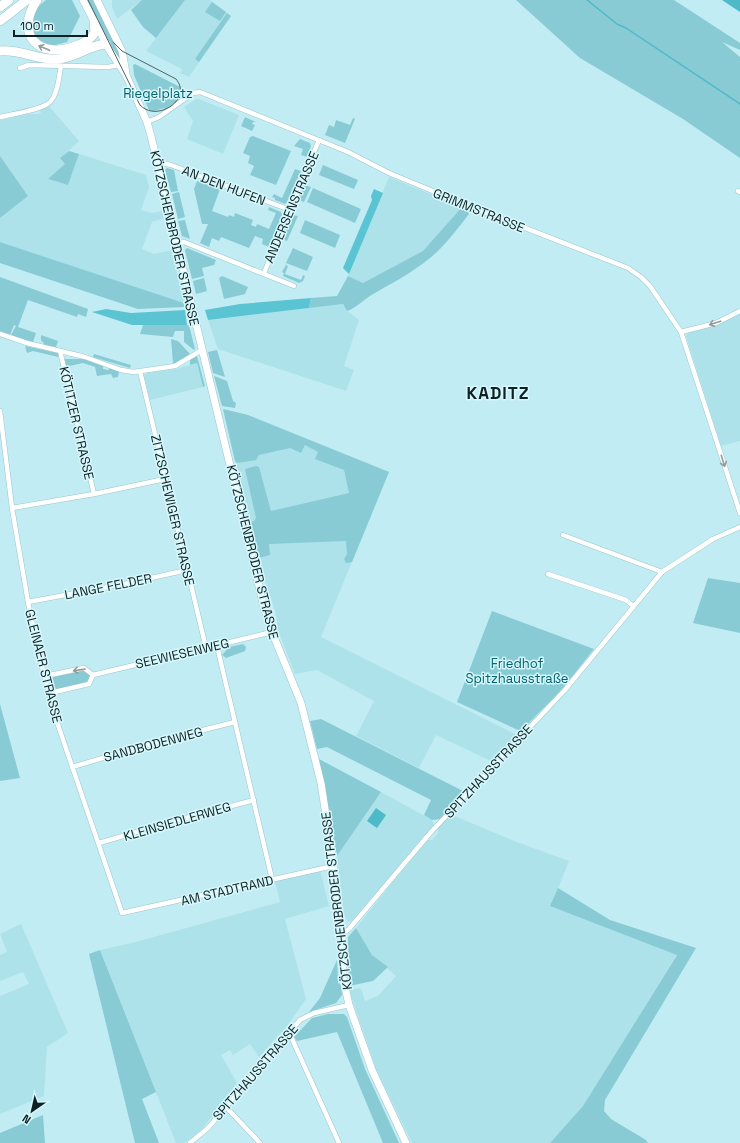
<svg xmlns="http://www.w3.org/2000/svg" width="740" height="1143" font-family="'Space Grotesk',sans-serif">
<rect width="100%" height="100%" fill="#c2ecf3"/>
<!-- built -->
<g fill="#aee2ea">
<polygon points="112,0 142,0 117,19 112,7"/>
<polygon points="185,0 210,0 231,16 189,77 180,73 182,69 146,51"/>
<polygon points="196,99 199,99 239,115 223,154 187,139 193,121 184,107"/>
<polygon points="49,106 79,141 61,158 66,164 49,179 68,185 79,154 146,175 149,187 141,210 152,213 162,211 164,218 152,222 142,249 154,254 172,250 184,303 0,242 0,218 28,196 0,156 0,120 23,114 37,114 41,113 40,110"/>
<polygon points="389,177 462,207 424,251 363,283 348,276"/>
<polygon points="343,304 347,311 359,320 344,366 354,370 346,391 218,349 208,320"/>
<polygon points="740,312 740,441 721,446 686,336 688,333 719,324"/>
<polygon points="197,363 203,387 150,400 144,375 148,373 176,369"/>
<polygon points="223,409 248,415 389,472 321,637 515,734 516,737 493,762 436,735 419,768 356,736 374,701 317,670 295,674 278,630 276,614 263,574 256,538 250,525"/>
<polygon points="381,792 432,820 434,825 354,920 348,922 344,915 337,856"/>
<polygon points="450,814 514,841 569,861 551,906 677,954 583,1106 550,1143 412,1143 376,1069 349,990 361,988 365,1001 378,996 396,976 372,955 356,928 426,840 432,840 438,833 438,827"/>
<polygon points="319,866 329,906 285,919 306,999 287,1026 259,1057 250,1044 233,1055 230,1050 221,1055 237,1083 200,1132 184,1143 176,1143 100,950 132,943 280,902 274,878"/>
<polygon points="21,924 68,1033 47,1047 44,1096 0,1114 0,996 29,984 23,972 0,981 0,955 7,952 0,934"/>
</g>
<!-- green -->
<g fill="#88cbd5">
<path d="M 46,0 L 72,0 L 80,16 L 67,42 L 48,47 C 30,34 30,30 35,9 Z"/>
<polygon points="86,0 93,0 121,56 117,58"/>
<polygon points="142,0 185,0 156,38 143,27 131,10"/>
<polygon points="516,0 674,0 740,43 740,50 722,42 740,57 740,158 683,119 580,58"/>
<polygon points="212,2 226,12 220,21 205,12"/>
<polygon points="227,13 231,16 199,62 195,59"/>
<polygon points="135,64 184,89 183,98 166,110 164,108 154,111 149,110 134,75 133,65"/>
<polygon points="245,117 256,122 253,122 252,124 255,125 252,131 241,126"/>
<polygon points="353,118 355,119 345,143 325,135 329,125 334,127 336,120 350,125"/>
<polygon points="253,136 291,151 276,185 250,175 254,166 248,163 250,156 243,153 250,137"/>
<polygon points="300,139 310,143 311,146 307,157 301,155 303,149 294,146"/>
<polygon points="69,151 79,154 68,185 48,179 65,164 60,158"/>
<polygon points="0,156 28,196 0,218"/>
<polygon points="323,165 358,180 354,189 319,175"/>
<polygon points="167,168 174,170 178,191 171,192 165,170"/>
<polygon points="295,169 301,171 287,202 285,204 275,200 275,198 272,197 274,194 282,198"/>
<polygon points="197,181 220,189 212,211 228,217 229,215 234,217 235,213 253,220 251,225 256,227 257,224 269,229 276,213 268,210 269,207 281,212 282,215 269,247 262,244 263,239 255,236 249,248 221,237 219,241 212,238 209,247 200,243 208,224 202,224 194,189"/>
<polygon points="305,185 311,187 304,202 299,200"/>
<polygon points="313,188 361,209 355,223 307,202"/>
<polygon points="179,192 185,217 178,219 172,194"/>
<path d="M 462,207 L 468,210 L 469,214 C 457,229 445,246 430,258 C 412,273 390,284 370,296 C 362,301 356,308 347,311 L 343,304 L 309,308 L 311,298 L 337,296 L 348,276 L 363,283 L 423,251 Z"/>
<polygon points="292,215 298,216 287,241 282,239"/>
<polygon points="185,220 190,239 182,236 178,221"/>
<polygon points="305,220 340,235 335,248 300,233"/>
<polygon points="0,242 184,303 185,307 138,309 0,263"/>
<polygon points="187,248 216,260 214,265 202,268 204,276 192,279 185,250"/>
<polygon points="293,248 313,257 307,271 286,263"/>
<polygon points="286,265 288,266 285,274 301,280 303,275 305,276 303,281 299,283 283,276 284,273 282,272"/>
<polygon points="222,276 248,287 245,294 224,299 219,278"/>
<polygon points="0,277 88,309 86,317 78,314 77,317 28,300 18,327 36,333 33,342 31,343 11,335 16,326 14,325 10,335 0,331"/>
<polygon points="204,278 207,291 196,294 193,281"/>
<polygon points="143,325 189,325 195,349 194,350 184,342 184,331 175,331 173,337 140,334"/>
<polygon points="41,335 58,341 56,347 45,345 41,340"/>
<polygon points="171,339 178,341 190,354 176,363 173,363"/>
<polygon points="25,346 58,353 58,357 33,351 27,353"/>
<polygon points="217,350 225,377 213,373 208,352"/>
<polygon points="94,354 131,365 130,368 93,357"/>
<polygon points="197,356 205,386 203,387 197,363 190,365 190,360"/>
<polygon points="65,359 86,359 103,366 103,369 108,370 110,368 119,372 118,377 113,378 111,374 97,376 95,367 83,363 65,367 63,360"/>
<polygon points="214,376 227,381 233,401 236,403 235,408 222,406"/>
<polygon points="223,409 248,415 389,472 352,562 346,563 344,559 347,554 346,541 269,544 270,555 259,558 250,522 254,521 256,518 245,469 256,466 259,467 271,511 349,493 344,470 315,459 318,452 305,445 301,453 290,448 259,455 256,460 237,463 235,461"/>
<polygon points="708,578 740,583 740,633 693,623"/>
<polygon points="492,611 594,649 562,689 522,730 518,730 457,702"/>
<polygon points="243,644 246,647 245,651 226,658 222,655 229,647"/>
<polygon points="84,670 91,676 85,684 56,689 50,684 53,677"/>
<polygon points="0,704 20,778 0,781"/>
<polygon points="321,719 465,792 441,819 432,820 424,815 431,800 327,747 317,749 310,721"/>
<polygon points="319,759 381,792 337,856"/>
<polygon points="558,888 610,920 696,948 605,1100 604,1111 611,1119 646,1140 648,1143 550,1143 583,1106 677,955 550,906"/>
<polygon points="356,928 372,955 388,967 373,981 349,986 348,937"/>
<polygon points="100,950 156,1092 142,1099 159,1143 135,1143 89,954"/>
<polygon points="337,960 338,983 341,985 342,995 336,1003 309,1012 320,998"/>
<polygon points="328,1014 344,1014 347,1017 365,1069 399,1143 383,1143 337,1032 297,1041 294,1037 312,1018"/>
<polygon points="43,1115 45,1143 0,1143 0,1133"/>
</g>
<!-- forest -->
<g fill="#5ac4d3">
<polygon points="374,189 383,193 349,274 343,268 372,200 371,196"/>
<polygon points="311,298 309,308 208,320 205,310 240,304"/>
<polygon points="106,309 131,313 185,310 187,325 132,325 92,312"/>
</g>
<!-- water -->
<g fill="#4eb9c7">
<polygon points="722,0 740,0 740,12"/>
<polygon points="376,808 386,815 377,828 367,821"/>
</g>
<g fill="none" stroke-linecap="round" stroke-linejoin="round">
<!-- stream -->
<polyline stroke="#4eb9c7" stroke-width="1.5" points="587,0 617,24 626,28 740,104"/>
<defs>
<g id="street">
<polyline points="20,68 29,65 108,67 119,65"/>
<path d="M 0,117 C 12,114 42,110 50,102 C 58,94 59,76 61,66"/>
<polyline points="147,122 159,117 193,93 200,92 348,152 389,173 474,208 628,268 641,277 650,286 681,332 740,513"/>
<polyline points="158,162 171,165 290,210"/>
<polyline points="738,191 740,192"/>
<polyline points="177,243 184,242 294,286"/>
<polyline points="264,273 319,140"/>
<polyline points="681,332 716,323 740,311"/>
<polyline points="0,334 27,343 85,357 121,370 134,372 175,366 202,350"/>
<polyline points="60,351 94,494"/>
<polyline points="140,371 206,648"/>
<polyline points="0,411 12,508 28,602 41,663 57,722 122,913 333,866"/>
<polyline points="12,508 94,494 165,479"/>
<polyline points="563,535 662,572"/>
<polyline points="548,574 626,600 633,606"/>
<polyline points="28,602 124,584 187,570"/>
<polyline points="217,646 272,879"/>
<polyline points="93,675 272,632"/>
<polyline points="45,676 84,668 93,675 89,684 50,693"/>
<polyline points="72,767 175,737 235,722"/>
<polyline points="99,843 167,823 254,800"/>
<polyline points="342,934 349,929 431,832 564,691 662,572 713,539 740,527"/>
<polyline points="289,1032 339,1143"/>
<polyline points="226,1107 260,1143"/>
<polyline points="190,1143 208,1128 300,1020 314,1013 349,1005"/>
</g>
<g id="secondary">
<polyline points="83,0 110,51 126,75 147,122 151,136 264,607 272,632 301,703 321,783 330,841 342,934 343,978 349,1005 372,1070 406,1143"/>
<polyline points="97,0 122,51 126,73"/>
</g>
<g id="highway">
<path d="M 37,0 C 13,36 41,61 78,45 C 85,42 91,40 95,32 L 94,21"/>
<polyline points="0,7 9,0"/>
<polyline points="0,21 27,0"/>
<path d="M 0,51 C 21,49 39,61 59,59 C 76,57 90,45 106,44"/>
</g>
</defs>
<!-- street casing -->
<use href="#street" stroke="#9bc5cb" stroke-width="5.5"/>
<!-- secondary casing -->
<use href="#secondary" stroke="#9bc5cb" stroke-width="8"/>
<!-- highway casing -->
<use href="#highway" stroke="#9bc5cb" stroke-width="10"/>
<!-- street -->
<use href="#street" stroke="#fff" stroke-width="4.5"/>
<!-- secondary -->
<use href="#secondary" stroke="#fff" stroke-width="7"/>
<!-- highway -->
<use href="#highway" stroke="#fff" stroke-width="9"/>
<!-- tram -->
<path stroke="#4b6467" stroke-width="1" d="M 88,0 L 140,105 C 157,123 193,99 176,79 L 122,51 L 113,42"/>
</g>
<!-- one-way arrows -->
<defs><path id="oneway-shaft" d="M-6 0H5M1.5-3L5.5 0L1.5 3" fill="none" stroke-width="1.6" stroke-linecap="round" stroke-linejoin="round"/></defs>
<g stroke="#939b9c">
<use href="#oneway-shaft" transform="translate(44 48) rotate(-157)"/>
<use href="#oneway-shaft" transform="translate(715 323) rotate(162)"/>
<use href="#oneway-shaft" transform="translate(723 461) rotate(73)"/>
<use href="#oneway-shaft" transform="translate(79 670) rotate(172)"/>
</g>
<g text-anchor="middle" stroke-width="3" stroke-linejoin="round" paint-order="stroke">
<!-- park labels -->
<g font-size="13" fill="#02626d" stroke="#d6f8fd">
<text x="158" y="98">Riegelplatz</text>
<text x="517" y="668">Friedhof<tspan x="517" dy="15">Spitzhausstraße</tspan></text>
</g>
<!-- street labels -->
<g font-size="13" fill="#0f2022" stroke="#d6f8fd">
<text transform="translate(224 185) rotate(21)" y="5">AN DEN HUFEN</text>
<text transform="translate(291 207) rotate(-67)" y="5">ANDERSENSTRASSE</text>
<text transform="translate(479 210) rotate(22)" y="5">GRIMMSTRASSE</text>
<text transform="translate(175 238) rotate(77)" y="5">KÖTZSCHENBRODER STRASSE</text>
<text transform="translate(77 423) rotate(77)" y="5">KÖTITZER STRASSE</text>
<text transform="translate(173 510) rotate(77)" y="5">ZITZSCHEWIGER STRASSE</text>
<text transform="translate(253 552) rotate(76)" y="5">KÖTZSCHENBRODER STRASSE</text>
<text transform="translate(108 586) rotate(-11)" y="5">LANGE FELDER</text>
<text transform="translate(182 653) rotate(-13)" y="5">SEEWIESENWEG</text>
<text transform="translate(44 666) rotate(76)" y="5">GLEINAER STRASSE</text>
<text transform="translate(153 744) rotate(-15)" y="5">SANDBODENWEG</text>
<text transform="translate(488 771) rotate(-47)" y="5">SPITZHAUSSTRASSE</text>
<text transform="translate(177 821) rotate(-16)" y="5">KLEINSIEDLERWEG</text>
<text transform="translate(227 890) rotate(-13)" y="5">AM STADTRAND</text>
<text transform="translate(336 901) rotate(-97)" y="5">KÖTZSCHENBRODER STRASSE</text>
<text transform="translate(255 1072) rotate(-49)" y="5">SPITZHAUSSTRASSE</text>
</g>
<!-- district labels -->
<g font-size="17" font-weight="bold" letter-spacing="1" fill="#0f2022" stroke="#d6f8fd">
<text x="498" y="399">KADITZ</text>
</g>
</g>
<!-- north arrow -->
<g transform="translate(32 1111) rotate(214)" stroke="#d6f8fd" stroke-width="3" paint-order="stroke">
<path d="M0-3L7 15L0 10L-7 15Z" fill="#0f2022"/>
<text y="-6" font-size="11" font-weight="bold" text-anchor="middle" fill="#0f2022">N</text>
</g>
<!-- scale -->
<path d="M14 30v6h73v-6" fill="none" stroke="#0f2022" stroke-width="2"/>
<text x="20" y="30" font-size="12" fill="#0f2022" stroke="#d6f8fd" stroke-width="3" paint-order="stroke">100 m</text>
</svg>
